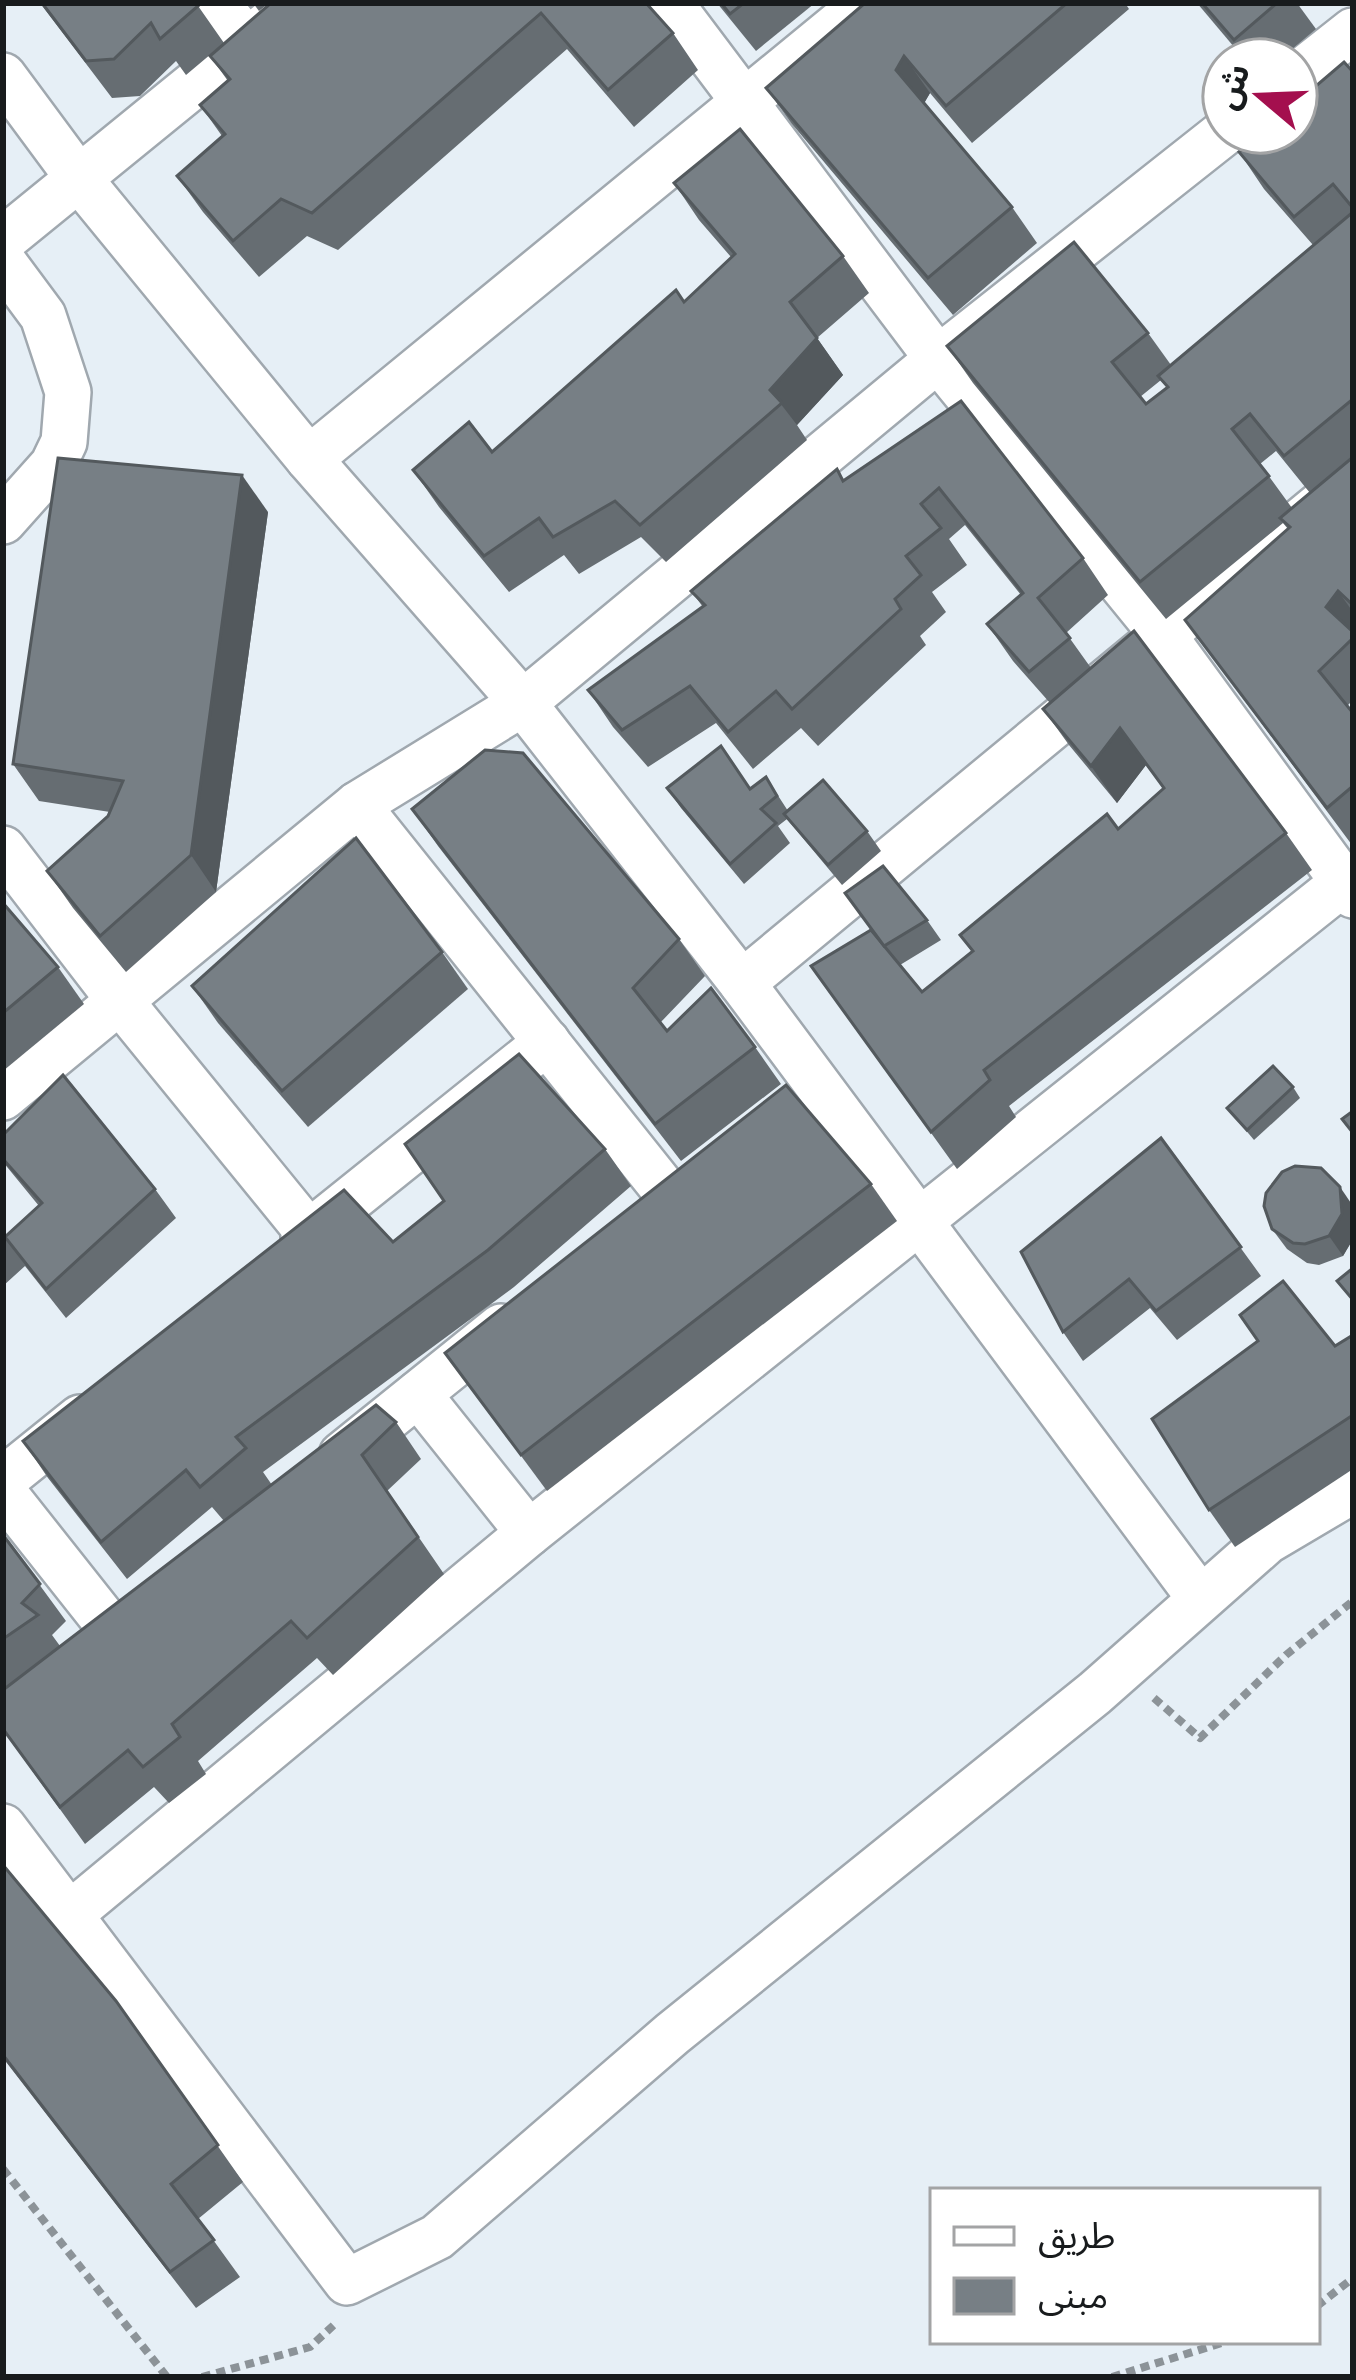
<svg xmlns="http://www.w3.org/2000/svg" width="1356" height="2380" font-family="Jost,'Noto Sans Arabic',sans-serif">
<rect width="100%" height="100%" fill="#e6eff6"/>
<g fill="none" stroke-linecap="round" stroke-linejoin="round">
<defs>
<g id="minor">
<polyline points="217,3 246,40"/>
<polyline points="670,3 938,359 1163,635 1353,895"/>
<polyline points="3,76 80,180 309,459 523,703 742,983 1200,1598"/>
<polyline points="1296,76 1353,31"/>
<polyline points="3,240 294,3"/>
<polyline points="3,262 43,316 68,392 64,442 53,465 3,521"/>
<polyline points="309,459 865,3"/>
<polyline points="357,805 667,1193"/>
<polyline points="3,849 120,1001 309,1233"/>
<polyline points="742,983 1353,478"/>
<polyline points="3,1097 357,805 523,703 938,359 1225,132"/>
<polyline points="304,1237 547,1042"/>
<polyline points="418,1394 529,1533"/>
<polyline points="342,1455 501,1327"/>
<polyline points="3,1480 80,1418"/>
<polyline points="3,1492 117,1636"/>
<polyline points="3,1827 347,2282 437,2237 672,2034 1095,1693 1267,1541 1353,1490"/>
<polyline points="69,1915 529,1533 1353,875"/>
</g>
</defs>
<!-- minor casing -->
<use href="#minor" stroke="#a0a8af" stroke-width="50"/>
<!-- path -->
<g stroke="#8c9398" stroke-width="8" stroke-dasharray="9 6" stroke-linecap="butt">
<polyline points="1154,1698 1200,1738 1286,1655 1353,1601"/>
<polyline points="3,2169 167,2377"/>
<polyline points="1317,2306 1353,2278"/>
<polyline points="202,2377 310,2347 336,2323"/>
<polyline points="1112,2377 1228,2341"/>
</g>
<!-- minor -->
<use href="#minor" stroke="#fff" stroke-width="45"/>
</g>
<!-- wall -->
<g fill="#666d72" fill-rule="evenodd">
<polygon points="40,3 196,3 224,43 186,75 176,61 140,96 112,98"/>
<polygon points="253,3 269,3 259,11"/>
<polygon points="271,3 646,3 673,33 698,70 634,127 567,49 338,250 307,236 259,277 203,212 177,176 222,136 200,105 228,81 210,56"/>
<polygon points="717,3 815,3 756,51"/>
<polygon points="865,3 1125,3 1129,9 972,143 930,93 924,103 1012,207 1037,243 953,315 792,124 766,88"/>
<polygon points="1197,3 1297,3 1316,29 1279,60 1245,60"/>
<path d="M 1353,72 L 1353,457 L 1310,493 L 1276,451 L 1260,464 L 1292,508 L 1353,457 L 1353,700 L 1347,706 L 1353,713 L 1352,845 L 1185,620 L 1288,529 L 1283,523 L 1166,619 L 973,383 L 947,346 L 1148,333 L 1171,365 L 1313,245 L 1264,189 L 1239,152 ZM 1161,380 L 1167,388 L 1146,404 L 1140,397 Z"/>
<polygon points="674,183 843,256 869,293 817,338 843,375 797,425 807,440 666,562 641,537 579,574 564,555 509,592 439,507 413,470 492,452 684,301 731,257 699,220"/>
<polygon points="961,401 1083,558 1108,595 1066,633 1091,668 1286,833 1312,870 1009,1106 1016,1117 957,1169 811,966 927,920 941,940 900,965 922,992 972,952 960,935 1118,829 1164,789 1146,765 1117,803 1069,745 1043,709 1050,703 1013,661 987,624 1021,595 965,525 949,539 967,565 932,592 946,612 920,636 926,645 818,746 801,728 753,769 716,723 648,767 613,727 588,690 703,607 691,591 845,480"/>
<polygon points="268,512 216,892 126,972 73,908 47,871 108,816 110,812 39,801 13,764"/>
<polygon points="766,777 788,811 867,831 881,851 842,885 787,819 778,826 790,843 744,884 681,808 667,788 750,789"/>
<polygon points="412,809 679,939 705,976 660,1023 667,1031 755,1047 781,1084 681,1161 438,846"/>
<polygon points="3,903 58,967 84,1004 3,1071"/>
<polygon points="442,952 468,989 308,1127 218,1023 192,986"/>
<polygon points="1293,1087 1300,1098 1254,1140 1227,1108"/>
<polygon points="3,1135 155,1189 176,1218 66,1318 25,1266 3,1286 3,1234 5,1237 39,1206 3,1162"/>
<polygon points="1161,1138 1261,1276 1177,1340 1150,1308 1083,1361 1063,1332"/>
<polygon points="605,1149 631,1186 514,1287 263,1472 272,1485 396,1422 421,1459 387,1491 444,1574 333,1675 317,1658 198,1761 206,1774 169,1803 154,1787 85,1844 3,1730 3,1535 66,1621 52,1635 60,1646 224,1521 212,1507 127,1579 48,1478 23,1441 393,1242"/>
<polygon points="871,1184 897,1221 547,1491 445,1353"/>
<polygon points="1353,1206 1353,1239 1343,1256 1319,1265 1307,1263 1287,1249 1272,1229"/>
<polygon points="1353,1335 1353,1469 1235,1547 1209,1510 1335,1346"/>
<polygon points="3,1865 116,2001 243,2182 198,2219 240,2277 196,2308 3,2058"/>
</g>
<!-- shaded-wall -->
<g fill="#53595d">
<polygon points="904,56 930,93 922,107 896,70"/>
<polygon points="817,338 843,375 797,425 770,390"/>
<polygon points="242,475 268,512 216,892 191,855"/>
<polygon points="1338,591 1353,612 1353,638 1326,607"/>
<polygon points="1120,728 1146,765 1117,803 1091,766"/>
<polygon points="1340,1187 1353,1206 1353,1239 1343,1256 1329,1236"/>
</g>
<!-- building -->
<g fill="#777f85" stroke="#53595d" stroke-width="3">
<polygon points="42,3 196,3 198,6 160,39 151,23 114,59 86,61"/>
<polygon points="271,3 646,3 673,33 608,90 541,13 312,213 281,199 233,241 177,176 225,134 200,105 230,79 210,56"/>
<polygon points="721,3 744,3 730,14"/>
<polygon points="865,3 1067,3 946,106 904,56 896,70 1012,207 928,278 766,88"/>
<polygon points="1202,3 1277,3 1234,40"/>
<polygon points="1344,62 1353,72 1353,208 1333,184 1294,217 1239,152 1262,132 1296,132 1296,103"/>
<polygon points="740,129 843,256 790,302 817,338 770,390 782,403 640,525 615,501 553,537 539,518 484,556 413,470 469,422 492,452 676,290 684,302 735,254 674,183"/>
<polygon points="1353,212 1353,399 1284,456 1250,414 1232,429 1269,476 1140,582 947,346 1074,242 1148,333 1112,362 1146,404 1168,387 1158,376"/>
<polygon points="961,401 1083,558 1038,598 1070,638 1029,672 987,624 1023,593 939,488 921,504 941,528 906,556 921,575 895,599 901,609 792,709 776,691 728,732 690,686 622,730 588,690 705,605 691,591 837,469 843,481"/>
<polygon points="1353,457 1353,605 1338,591 1326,607 1353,632 1353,638 1319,671 1353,713 1353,786 1327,808 1185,620 1290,527 1280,518"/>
<polygon points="58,458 242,475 191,855 100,936 47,871 108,816 123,781 13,764"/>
<polygon points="1134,631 1286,833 984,1070 990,1080 931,1132 811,966 871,930 922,992 973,951 960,935 1107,814 1118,829 1164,788 1120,728 1091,766 1043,709"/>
<polygon points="721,746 750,789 766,777 777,796 761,809 776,823 730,864 667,788"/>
<polygon points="485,750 523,753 679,939 633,988 667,1031 711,988 755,1047 655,1124 412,809"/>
<polygon points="823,780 867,831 828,865 784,814"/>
<polygon points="356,838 442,952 282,1091 192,986"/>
<polygon points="883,866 927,920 884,946 845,893"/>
<polygon points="3,903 58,967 3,1013"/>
<polygon points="519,1054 605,1149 488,1250 236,1437 246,1448 200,1487 186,1470 101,1542 23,1441 344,1190 393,1242 444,1201 405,1144"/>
<polygon points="1273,1066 1293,1087 1247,1130 1227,1108"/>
<polygon points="63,1075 155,1189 46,1289 5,1237 42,1203 3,1159 3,1135"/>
<polygon points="786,1085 871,1184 521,1455 445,1353"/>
<polygon points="1353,1111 1353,1133 1342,1119"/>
<polygon points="1161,1138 1241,1247 1156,1311 1129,1279 1063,1332 1021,1252"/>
<polygon points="1295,1166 1321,1168 1340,1187 1342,1214 1329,1236 1305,1244 1293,1243 1272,1229 1264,1206 1266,1193 1282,1172"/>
<polygon points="1353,1268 1353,1300 1337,1281"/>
<polygon points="1283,1281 1335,1346 1353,1335 1353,1415 1209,1510 1152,1419 1258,1341 1240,1315"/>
<polygon points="376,1405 396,1422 362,1455 418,1537 307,1638 291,1621 172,1724 180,1737 143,1767 128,1750 60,1807 3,1729 3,1690"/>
<polygon points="3,1535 40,1584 22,1603 38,1615 3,1639"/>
<polygon points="3,1865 116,2001 218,2145 171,2184 214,2240 170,2272 3,2055"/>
</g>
<!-- border -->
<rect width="1356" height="2380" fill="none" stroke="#181b1d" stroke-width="12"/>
<!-- legend -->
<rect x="930" y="2188" width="390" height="156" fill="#ffffff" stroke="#a3a4a5" stroke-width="3"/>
<rect x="954" y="2227" width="60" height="18" fill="#ffffff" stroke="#a3a4a5" stroke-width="3"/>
<text x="1038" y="2248" font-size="36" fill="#181b1d">طريق</text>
<rect x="954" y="2278" width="60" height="36" fill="#777f85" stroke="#a3a4a5" stroke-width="3"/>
<text x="1038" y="2308" font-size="36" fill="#181b1d">مبنى</text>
<!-- north arrow -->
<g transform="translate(1260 96) rotate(289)"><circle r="57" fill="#ffffff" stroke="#a3a4a5" stroke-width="3"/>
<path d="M0-9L21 45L0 30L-21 45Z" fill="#a40f4e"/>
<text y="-18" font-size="33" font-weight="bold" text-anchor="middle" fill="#181b1d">ش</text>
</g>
</svg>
